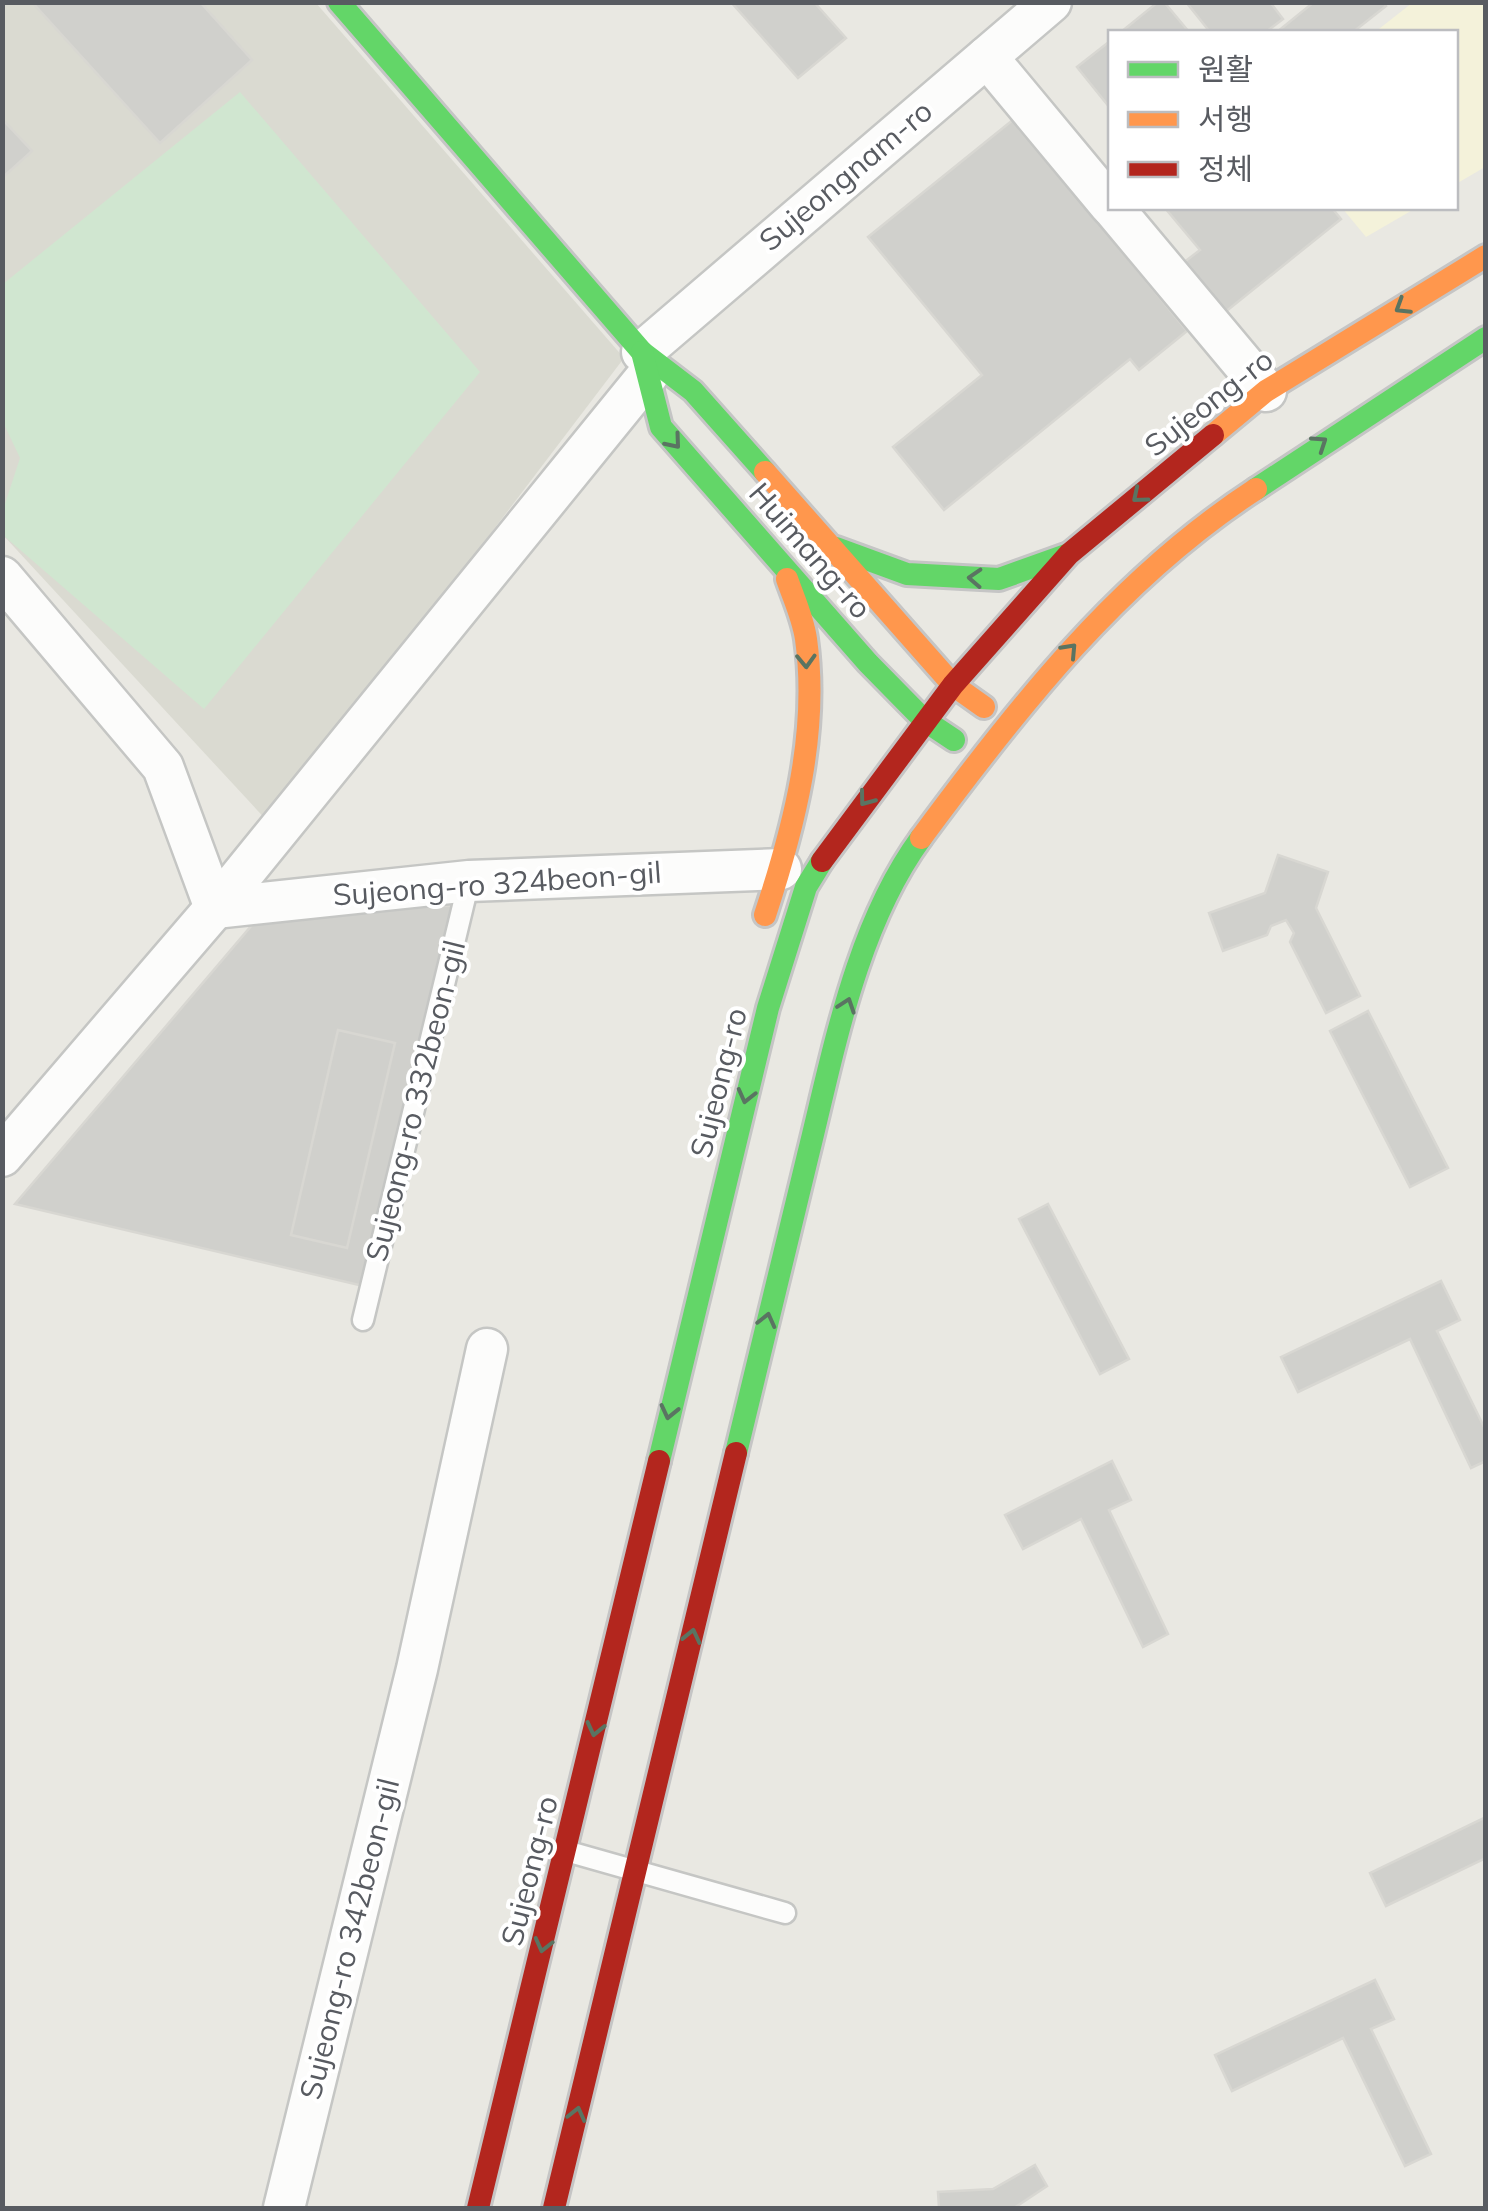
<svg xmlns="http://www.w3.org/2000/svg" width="1488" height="2211" font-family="Mulish,'Noto Sans KR',sans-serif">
<rect width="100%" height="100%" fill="#e9e8e2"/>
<!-- commercial -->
<g fill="#f4f2da">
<polygon points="1412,3 1485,3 1485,167 1456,184 1456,32 1375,32"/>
<polygon points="1342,208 1416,208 1366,237"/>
</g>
<!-- education -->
<polygon fill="#dadad1" points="2,3 316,3 624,358 270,824 3,535"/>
<!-- green -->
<polygon fill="#d0e6d0" points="240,92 480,372 204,709 3,535 3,510 20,458 3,422 3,284"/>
<!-- building -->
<g fill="#d0d0cc" stroke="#d8d7d2" stroke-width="2.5">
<polygon points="32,2 200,2 252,60 160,143"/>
<polygon points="731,2 814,2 846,38 798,78"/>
<polygon points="1158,2 1164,2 1189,32 1121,32"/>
<polygon points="1186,2 1270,2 1283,19 1266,32 1210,32"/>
<polygon points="1314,2 1383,2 1386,6 1353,32 1277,32"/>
<polygon points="1110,41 1110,108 1077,67"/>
<polygon points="2,119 32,151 2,178"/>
<polygon points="1014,119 1187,331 1139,370 1130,359 944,510 893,447 982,375 868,237"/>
<polygon points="1165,208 1332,208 1341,219 1224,313 1183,263 1200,250"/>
<polygon points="1278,855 1328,872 1316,908 1360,996 1326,1013 1290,942 1294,933 1286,920 1271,926 1267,935 1223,951 1209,913 1265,893"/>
<polygon points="468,905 376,1289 15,1204 263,912"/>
<polygon points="1368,1011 1448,1168 1410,1187 1330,1031"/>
<polygon points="338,1030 395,1043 347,1248 291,1235"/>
<polygon points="1048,1204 1129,1359 1100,1374 1019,1219"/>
<polygon points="1441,1281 1460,1320 1437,1331 1486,1431 1486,1461 1471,1468 1410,1339 1298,1392 1281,1357"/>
<polygon points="1112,1461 1131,1500 1109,1510 1168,1634 1143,1647 1081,1519 1023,1549 1005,1515"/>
<polygon points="1486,1817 1486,1858 1386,1906 1370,1873"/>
<polygon points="1375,1980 1394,2019 1371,2029 1431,2154 1405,2166 1343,2038 1232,2091 1215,2055"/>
<polygon points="1035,2165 1047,2186 1014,2208 939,2208 938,2192 993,2189"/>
</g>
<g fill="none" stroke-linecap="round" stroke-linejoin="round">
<defs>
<g id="lane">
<polyline points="363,1320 469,881"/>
<polyline points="566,1851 785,1913"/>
</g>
<g id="street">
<polyline points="987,57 1110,205"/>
<polyline points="1113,208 1266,391"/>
<polyline points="642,352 1051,2"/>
<polyline points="2,577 163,767 215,908 469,881 781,869"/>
<polyline points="2,1156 215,908 648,375"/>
<polyline points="284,2208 417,1669 487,1349"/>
</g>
<g id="fast">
<polyline points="339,2 642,352 693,391 765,472"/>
<polyline points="642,352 661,427 868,663 924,720 954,740"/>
<polyline points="1256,489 1486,338"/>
<polyline points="836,548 907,574 999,579 1066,555"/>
<path d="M 736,1453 C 760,1353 784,1254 808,1155 C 834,1050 856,927 921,838"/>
<polyline points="659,1461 768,1008 806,887 822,861"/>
</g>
<g id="slow">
<polyline points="1213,435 1266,391 1486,256"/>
<polyline points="765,472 953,685 984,707"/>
<path d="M 921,838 C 1017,708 1119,578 1256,489"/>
<path d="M 765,915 C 794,827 819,732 806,639 C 803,618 794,599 787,579"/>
</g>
<g id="jam">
<polyline points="822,861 953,685 1069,554 1213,435"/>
<polyline points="478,2208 659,1461"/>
<polyline points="554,2208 736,1453"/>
</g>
</defs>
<!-- lane casing -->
<use href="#lane" stroke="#c5c6c4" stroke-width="25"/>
<!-- street casing -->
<use href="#street" stroke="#c5c6c4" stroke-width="45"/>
<!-- fast casing -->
<use href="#fast" stroke="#c5c5c5" stroke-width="28"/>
<!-- slow casing -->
<use href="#slow" stroke="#c5c5c5" stroke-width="28"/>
<!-- jam casing -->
<use href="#jam" stroke="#c5c5c5" stroke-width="28"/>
<!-- lane -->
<use href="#lane" stroke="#fcfcfb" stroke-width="20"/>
<!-- street -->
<use href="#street" stroke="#fcfcfb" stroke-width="40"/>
<!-- fast -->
<use href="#fast" stroke="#63d668" stroke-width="22"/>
<!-- slow -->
<use href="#slow" stroke="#ff974d" stroke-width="22"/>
<!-- jam -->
<use href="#jam" stroke="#b3261e" stroke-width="22"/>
</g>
<!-- one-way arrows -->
<defs><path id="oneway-chevron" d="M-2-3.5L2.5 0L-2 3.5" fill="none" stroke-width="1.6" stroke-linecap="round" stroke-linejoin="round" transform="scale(2.5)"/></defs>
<g stroke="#5a7462">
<use href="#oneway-chevron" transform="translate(1402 307) rotate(148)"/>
<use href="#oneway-chevron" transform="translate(674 442) rotate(50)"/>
<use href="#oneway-chevron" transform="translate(1320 443) rotate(-34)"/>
<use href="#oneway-chevron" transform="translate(1139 496) rotate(140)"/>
<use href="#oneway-chevron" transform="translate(975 578) rotate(-177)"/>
<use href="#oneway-chevron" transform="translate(1070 650) rotate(-47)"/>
<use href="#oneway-chevron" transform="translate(806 661) rotate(88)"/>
<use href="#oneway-chevron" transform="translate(866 799) rotate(127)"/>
<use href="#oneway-chevron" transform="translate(847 1005) rotate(-71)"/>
<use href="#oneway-chevron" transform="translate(746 1096) rotate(104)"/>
<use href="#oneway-chevron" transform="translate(767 1320) rotate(-76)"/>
<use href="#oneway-chevron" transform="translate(669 1412) rotate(103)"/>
<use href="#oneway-chevron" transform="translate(692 1636) rotate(-77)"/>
<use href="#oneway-chevron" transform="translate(595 1729) rotate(103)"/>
<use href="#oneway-chevron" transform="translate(543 1945) rotate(104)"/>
<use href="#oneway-chevron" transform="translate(577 2114) rotate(-76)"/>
</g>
<g text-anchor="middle" stroke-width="8" stroke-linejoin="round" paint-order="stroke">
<!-- street labels -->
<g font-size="30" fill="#585b61" stroke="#fff">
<text transform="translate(846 176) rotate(-40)" y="10">Sujeongnam-ro</text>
<text transform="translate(1209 403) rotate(-38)" y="10">Sujeong-ro</text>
<text transform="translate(810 551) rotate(49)" y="10">Huimang-ro</text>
<text transform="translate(497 884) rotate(-4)" y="10">Sujeong-ro 324beon-gil</text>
<text transform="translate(719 1083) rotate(-76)" y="10">Sujeong-ro</text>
<text transform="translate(416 1101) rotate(-76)" y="10">Sujeong-ro 332beon-gil</text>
<text transform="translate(530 1871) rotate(-76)" y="10">Sujeong-ro</text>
<text transform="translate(350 1939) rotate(-76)" y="10">Sujeong-ro 342beon-gil</text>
</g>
</g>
<!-- border -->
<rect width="1488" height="2211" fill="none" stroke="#585b61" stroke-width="10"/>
<!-- legend -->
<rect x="1108" y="30" width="350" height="180" fill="#ffffff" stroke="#bcbdc0" stroke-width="2.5"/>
<rect x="1128" y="62" width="50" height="15" fill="#63d668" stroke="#bcbdc0" stroke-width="2.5"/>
<text x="1198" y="80" font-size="30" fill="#585b61">원활</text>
<rect x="1128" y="112" width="50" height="15" fill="#ff974d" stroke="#bcbdc0" stroke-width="2.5"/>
<text x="1198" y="130" font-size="30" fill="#585b61">서행</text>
<rect x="1128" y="162" width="50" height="15" fill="#b3261e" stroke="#bcbdc0" stroke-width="2.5"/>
<text x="1198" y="180" font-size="30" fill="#585b61">정체</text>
</svg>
